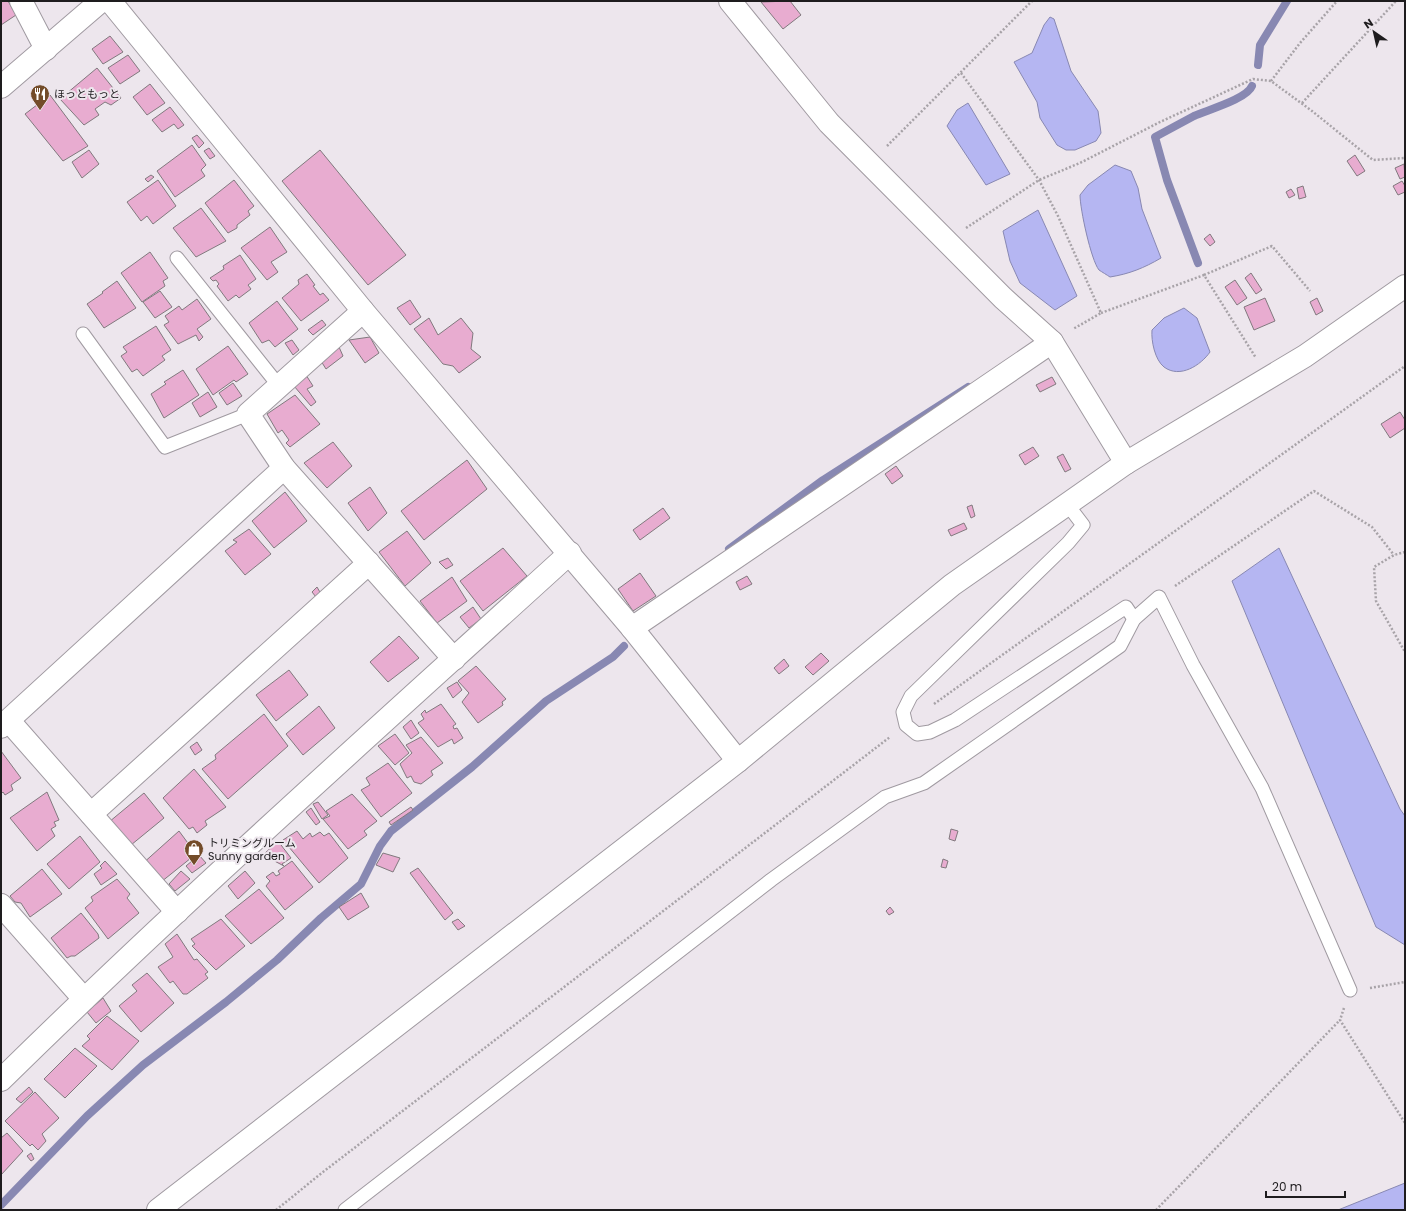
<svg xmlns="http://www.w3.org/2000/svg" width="1406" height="1211" font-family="Poppins,'Noto Sans JP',sans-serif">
<rect width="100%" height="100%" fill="#ede6ed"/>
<!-- water -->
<g fill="#b5b6f2" stroke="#8888b2">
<polygon points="1050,17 1054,19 1071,71 1098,111 1101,133 1096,141 1075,150 1066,150 1057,145 1040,118 1037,102 1014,62 1032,53 1044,25"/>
<polygon points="968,103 1010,174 986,185 947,126 957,110"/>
<path d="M 1115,165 L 1131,171 L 1138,188 L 1142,209 L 1161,258 C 1144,268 1129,274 1110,277 C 1107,275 1102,272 1099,270 C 1091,260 1080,209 1080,195 L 1088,185 Z"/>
<polygon points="1038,210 1077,296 1055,310 1020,283 1010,261 1003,231"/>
<path d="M 1184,308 L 1197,318 L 1210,352 C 1201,365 1180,379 1164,367 C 1155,360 1151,341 1152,330 L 1164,318 Z"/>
<polygon points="1279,548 1400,809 1405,816 1405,945 1376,927 1232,581"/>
<polygon points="1405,1183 1405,1210 1338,1210"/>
</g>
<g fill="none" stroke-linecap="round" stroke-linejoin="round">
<!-- stream -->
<g stroke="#8888b2" stroke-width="8">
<polyline points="1258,65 1260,45 1287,1"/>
<path d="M 1198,263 L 1167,180 L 1155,137 C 1168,130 1181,123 1194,116 C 1207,110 1247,99 1252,86"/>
<polyline points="729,549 823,480 968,387"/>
<polyline points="1,1205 87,1116 143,1065 226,1002 277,960 321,918 361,884 380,846 391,831 472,767 546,701 613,657 624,646"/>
</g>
</g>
<!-- building -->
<g fill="#e8acd0" stroke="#81797e">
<polygon points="1,1 8,1 16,15 1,25"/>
<polygon points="790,1 801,15 783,29 761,2"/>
<polygon points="110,36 123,52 103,64 92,49"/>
<polygon points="128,55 140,71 120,84 108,68"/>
<polygon points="97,68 121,98 111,105 105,102 95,109 99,115 84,125 60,99"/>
<polygon points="150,84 165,103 147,115 133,97"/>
<polygon points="50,95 88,146 63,161 25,114"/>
<polygon points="170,107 184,125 178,129 174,124 162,132 152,120"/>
<polygon points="197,135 204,143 199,148 192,138"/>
<polygon points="192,145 206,165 201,170 205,176 175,197 157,171"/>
<polygon points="209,148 215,156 210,159 204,151"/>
<polygon points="89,150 99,164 82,178 72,162"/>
<polygon points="320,150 406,255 368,285 282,181"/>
<polygon points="1355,155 1365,171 1357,176 1347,161"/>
<polygon points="1404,164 1405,177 1400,179 1395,168"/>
<polygon points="151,175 154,177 148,182 145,179"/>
<polygon points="158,180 176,206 153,224 147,216 141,221 127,202"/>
<polygon points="234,180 254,206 248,211 250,215 237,225 237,228 228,233 205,203"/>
<polygon points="1402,181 1405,186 1405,192 1398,195 1393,186"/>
<polygon points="1303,186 1306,197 1299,199 1297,188"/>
<polygon points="1291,189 1295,195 1289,198 1286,192"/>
<polygon points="201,208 226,241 196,257 173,228"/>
<polygon points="270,227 287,252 271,262 278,272 267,280 241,248"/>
<polygon points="1210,234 1215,242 1210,246 1204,239"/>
<polygon points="150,252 168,278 163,281 165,286 142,302 121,273"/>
<polygon points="240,255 256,279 248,285 251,289 239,298 236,295 228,301 217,286 219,284 216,280 213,281 210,278 224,269 223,266"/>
<polygon points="1251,273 1262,290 1256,294 1245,278"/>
<polygon points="307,274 315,285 313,286 320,295 323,293 329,300 301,321 282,298 299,284 298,280"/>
<polygon points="1235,280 1247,298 1237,305 1225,287"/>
<polygon points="117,281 136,308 104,328 87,304 103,293 102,292"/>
<polygon points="160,291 172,307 155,318 143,302"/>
<polygon points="1265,298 1275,321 1254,330 1244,307"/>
<polygon points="1317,298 1323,311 1316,315 1310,302"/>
<polygon points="197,299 211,319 197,329 203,337 199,341 196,335 178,344 164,325 169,322 165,316 179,306 182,310"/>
<polygon points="410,300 421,317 410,325 397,308"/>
<polygon points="277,301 298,329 275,347 269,340 262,343 249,323"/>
<polygon points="429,318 438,335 461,318 473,333 471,349 481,357 459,373 453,366 443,364 414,329"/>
<polygon points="322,320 326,325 313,335 308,330"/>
<polygon points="156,326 171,350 162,356 165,360 143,376 137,369 132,372 121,356 127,352 123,347"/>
<polygon points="370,337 379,353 365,363 349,340"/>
<polygon points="292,340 299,350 293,355 285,343"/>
<polygon points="228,346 248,374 236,382 234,380 213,395 196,369"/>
<polygon points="339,347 343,356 326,369 321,361"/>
<polygon points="183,370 199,395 164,418 151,394 166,384 164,382"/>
<polygon points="306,375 313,386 307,389 316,402 311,406 294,386"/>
<polygon points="1052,377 1056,384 1040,392 1036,385"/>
<polygon points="233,383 242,396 227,405 219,393"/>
<polygon points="208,392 217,407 200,417 192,403"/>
<polygon points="295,395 320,424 290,447 286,443 289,440 282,430 278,433 267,414"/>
<polygon points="1400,412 1405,420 1405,428 1390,438 1381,424"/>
<polygon points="333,442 352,466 327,488 304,463"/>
<polygon points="1033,447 1039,456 1025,465 1019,455"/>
<polygon points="1063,454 1071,469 1065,472 1057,457"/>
<polygon points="467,460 487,489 424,540 401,511"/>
<polygon points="896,466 903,476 892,484 885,474"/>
<polygon points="370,487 387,513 368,531 348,503"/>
<polygon points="285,492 307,521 274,548 252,521"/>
<polygon points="972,505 975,516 971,518 967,507"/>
<polygon points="663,508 670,518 640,540 633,530"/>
<polygon points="964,523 967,529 951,536 948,530"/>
<polygon points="249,529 271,554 245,575 225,551 237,542 233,540"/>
<polygon points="407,531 431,563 405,586 379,552"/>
<polygon points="503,548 527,576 483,611 460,581"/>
<polygon points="448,558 453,565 446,569 439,562"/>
<polygon points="640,573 656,596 633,611 618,589"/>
<polygon points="747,576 752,584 740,590 736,582"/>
<polygon points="452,577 467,601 437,623 420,601"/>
<polygon points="317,587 321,594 316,597 312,592"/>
<polygon points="473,607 481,619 469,628 460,617"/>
<polygon points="399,636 419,658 388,682 370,662"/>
<polygon points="821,653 829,661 813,675 805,667"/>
<polygon points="784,659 789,666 779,674 774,668"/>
<polygon points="476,666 506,699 502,702 503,705 478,723 462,702 469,693 458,681"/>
<polygon points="289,670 308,695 276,721 256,695"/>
<polygon points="457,682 462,690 453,698 447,688"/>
<polygon points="441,704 456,724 453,726 454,729 457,728 463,738 454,744 452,739 438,747 418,723 424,719 421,714 425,710 426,713"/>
<polygon points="319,706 335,728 303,755 286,734"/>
<polygon points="264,714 288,746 228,799 202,769 216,759 215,755"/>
<polygon points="411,720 419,733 411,739 403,727"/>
<polygon points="395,734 409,753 395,765 378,746"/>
<polygon points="421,737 443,763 431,771 433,775 421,784 414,782 411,776 407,778 400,764 412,753 406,745"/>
<polygon points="197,742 202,750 195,755 190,747"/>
<polygon points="1,751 21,778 11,785 13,790 5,795 3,792 1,794"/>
<polygon points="388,763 412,793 381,817 361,790 370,785 366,778"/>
<polygon points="194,769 226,807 205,821 207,825 197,833 193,827 189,829 163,798"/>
<polygon points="47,792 59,820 54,822 56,826 51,829 55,836 37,851 10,818"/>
<polygon points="144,793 164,818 131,845 109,822"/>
<polygon points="352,794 377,821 364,831 367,835 348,849 323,819 330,816 326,811"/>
<polygon points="318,802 328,815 322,819 313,804"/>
<polygon points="411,807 413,810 391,825 389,822"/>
<polygon points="311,808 320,822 316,825 306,812"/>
<polygon points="951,829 958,831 955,841 949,839"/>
<polygon points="179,831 196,854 161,882 141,865"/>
<polygon points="297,831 303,839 310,833 312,837 320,832 324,836 329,833 348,858 319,883 283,840"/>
<polygon points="80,836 100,862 69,889 47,864"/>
<polygon points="278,841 291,858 282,864 284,866 263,855"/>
<polygon points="383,853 400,858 393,872 376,865"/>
<polygon points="199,855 206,863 192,873 186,866"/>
<polygon points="943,859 948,861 946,868 941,867"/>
<polygon points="105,861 117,874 101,885 94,874 102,868 100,866"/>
<polygon points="292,861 313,887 285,910 266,886 270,881 266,877 273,872 276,876 280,874 278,871"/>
<polygon points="418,868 453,913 445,920 410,873"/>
<polygon points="42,869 62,894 30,917 21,903 15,902 10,896"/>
<polygon points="181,871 190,879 175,891 169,884"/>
<polygon points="245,871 255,883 238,899 228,886"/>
<polygon points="117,879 130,894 127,898 139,913 108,939 85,908 93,901 91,897"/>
<polygon points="259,889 284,918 251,944 225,916"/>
<polygon points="361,893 369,907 348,920 339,907"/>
<polygon points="890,907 894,912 889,915 886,911"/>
<polygon points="81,913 98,934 99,938 75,956 71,956 67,958 51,938"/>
<polygon points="221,919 245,946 216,970 192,946 195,944 191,939"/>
<polygon points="458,919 465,926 458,930 452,922"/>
<polygon points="177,934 194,960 197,959 208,972 205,974 208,978 187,994 183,994 173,981 170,983 158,967 173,957 165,944"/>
<polygon points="147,973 174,1003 141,1032 119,1006 137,991 132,985"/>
<polygon points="103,998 111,1011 96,1023 87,1012"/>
<polygon points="107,1016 139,1041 112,1070 82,1046 90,1039 87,1036"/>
<polygon points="75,1048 97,1066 65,1098 44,1079"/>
<polygon points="29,1087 33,1092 21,1103 16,1099"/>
<polygon points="35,1092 59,1118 42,1134 46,1141 38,1150 32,1144 30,1146 5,1121"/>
<polygon points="7,1133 23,1151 1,1175 1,1138"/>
<polygon points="31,1153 34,1159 31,1161 27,1156"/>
</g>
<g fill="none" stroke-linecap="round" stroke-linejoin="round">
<defs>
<g id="service">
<polyline points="177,258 279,386"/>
<polyline points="83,334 165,447 248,414"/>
<polyline points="1067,504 1083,525 1068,543 911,696 903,712 906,725 917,734 930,732 955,720 1126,607 1134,619"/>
<polyline points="345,1210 771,880 885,797 924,783 1120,646 1134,619 1159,597 1193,665 1262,788 1350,990"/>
</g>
<g id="minor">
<polyline points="21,1 46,49"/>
<polyline points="110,1 363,311 632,628 738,761"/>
<polyline points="730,1 829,123 1003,298 1052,342 1126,463"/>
<polyline points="363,311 248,414 284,468 454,659"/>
<polyline points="632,628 1052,342"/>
<polyline points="9,721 177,912"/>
<polyline points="1,727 284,468"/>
<polyline points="91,814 369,563"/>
<polyline points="1,905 84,999"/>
<path d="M 1,1080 C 185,899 379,727 570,553"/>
</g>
<g id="tertiary">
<polyline points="1,87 101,1"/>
<polyline points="158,1210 738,761 952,585 1126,463 1305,356 1405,286"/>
</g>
</defs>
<!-- service casing -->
<use href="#service" stroke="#a09aa1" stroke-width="15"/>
<!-- minor casing -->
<use href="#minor" stroke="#a09aa1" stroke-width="24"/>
<!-- tertiary casing -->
<use href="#tertiary" stroke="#a09aa1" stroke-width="24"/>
<!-- path -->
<g stroke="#a8a3a8" stroke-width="2.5" stroke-dasharray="2 2" stroke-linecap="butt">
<polyline points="961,73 1039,180 1058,216 1101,313 1073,329"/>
<polyline points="1271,81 1300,43 1337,1"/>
<polyline points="1302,103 1396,1"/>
<polyline points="887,146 1032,1"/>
<polyline points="966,228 1039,180 1080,163 1160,122 1253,79 1271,81 1312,111 1373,160 1405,158"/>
<polyline points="1204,275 1272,246 1310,291"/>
<polyline points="1101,313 1204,275 1256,358"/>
<polyline points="1405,552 1394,555 1374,567 1376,601 1405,652"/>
<polyline points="1175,586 1314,491 1372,527 1394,555"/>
<polyline points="934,704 1405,366"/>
<polyline points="1370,988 1405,982"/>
<polyline points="1344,1008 1340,1020 1405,1123"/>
<polyline points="276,1210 323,1172 890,737"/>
<polyline points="1156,1210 1340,1020"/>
</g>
<!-- service -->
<use href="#service" stroke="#fff" stroke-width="13"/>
<!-- minor -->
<use href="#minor" stroke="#fff" stroke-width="22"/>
<!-- tertiary -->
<use href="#tertiary" stroke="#fff" stroke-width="22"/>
</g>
<!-- icons -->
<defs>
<symbol id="restaurant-pin" viewBox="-11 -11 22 30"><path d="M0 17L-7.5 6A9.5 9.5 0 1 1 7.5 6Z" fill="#734c29" stroke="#ede6ed"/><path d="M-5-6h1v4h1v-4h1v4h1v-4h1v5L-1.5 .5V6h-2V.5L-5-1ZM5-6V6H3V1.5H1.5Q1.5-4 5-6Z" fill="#fff"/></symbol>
<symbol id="shop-pin" viewBox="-11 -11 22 30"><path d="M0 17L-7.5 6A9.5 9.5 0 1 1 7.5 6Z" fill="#734c29" stroke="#ede6ed"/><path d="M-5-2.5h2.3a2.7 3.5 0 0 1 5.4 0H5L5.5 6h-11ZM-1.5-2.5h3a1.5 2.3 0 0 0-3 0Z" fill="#fff"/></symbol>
</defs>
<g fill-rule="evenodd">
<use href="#restaurant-pin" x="29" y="83" width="22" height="30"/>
<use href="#shop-pin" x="183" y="838" width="22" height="30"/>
</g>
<g text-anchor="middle" stroke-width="4" stroke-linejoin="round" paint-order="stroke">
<!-- poi labels -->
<g font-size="11" fill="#1e1c1e" stroke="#ede6ed" text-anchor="start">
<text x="54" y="98">ほっともっと</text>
<text x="208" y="847">トリミングルーム<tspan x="208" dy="13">Sunny garden</tspan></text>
</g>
</g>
<!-- border -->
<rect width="1406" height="1211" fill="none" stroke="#1e1c1e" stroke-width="4"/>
<!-- north arrow -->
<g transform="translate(1374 32) rotate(326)" stroke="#ede6ed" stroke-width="3" paint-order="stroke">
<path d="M0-3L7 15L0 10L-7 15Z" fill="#1e1c1e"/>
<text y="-6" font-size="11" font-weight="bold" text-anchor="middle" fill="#1e1c1e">N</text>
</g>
<!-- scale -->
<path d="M1266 1191v6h79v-6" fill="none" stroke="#1e1c1e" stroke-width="2"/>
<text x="1272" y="1191" font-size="12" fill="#1e1c1e" stroke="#ede6ed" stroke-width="3" paint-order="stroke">20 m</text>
</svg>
